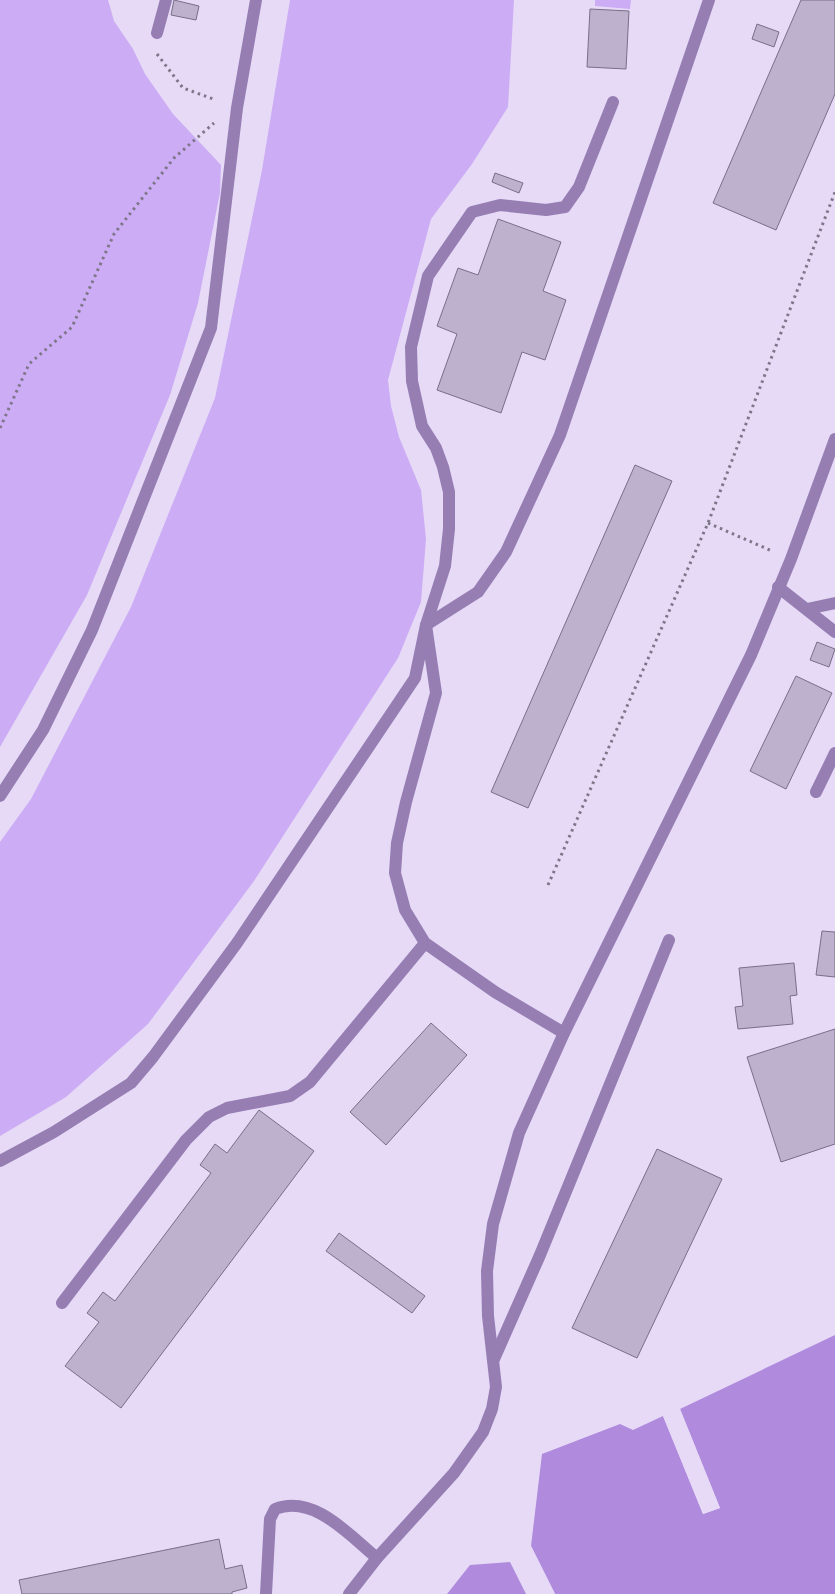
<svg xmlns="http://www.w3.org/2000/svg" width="835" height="1594" font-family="Inter,sans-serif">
<rect width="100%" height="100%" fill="#e6daf7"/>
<!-- green -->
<g fill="#ccacf4">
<polygon points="0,0 108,0 114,21 133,49 145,74 173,114 221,165 220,193 198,303 170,395 87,595 0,747"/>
<polygon points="290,0 514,0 508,107 472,164 431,219 388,380 391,406 399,437 421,490 426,539 421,602 398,658 254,881 148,1024 66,1097 0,1136 0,842 31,799 131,607 215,398 262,170"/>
<polygon points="595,0 631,0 630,9 595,6"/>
</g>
<!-- water -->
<g fill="#b08adc">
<polygon points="835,1335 835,1594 555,1594 531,1546 542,1454 620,1424 633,1430 663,1416 703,1514 720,1508 680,1409"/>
<polygon points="510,1562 526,1594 447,1594 470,1565"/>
</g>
<!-- pier -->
<g fill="#e6daf7">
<polygon points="680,1409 720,1508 703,1514 663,1416 665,1415 705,1511 717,1507 677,1410"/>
<polygon points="531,1546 555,1594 552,1594 529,1547"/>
</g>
<!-- building -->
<g fill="#bdb1cd" stroke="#796f88">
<polygon points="174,0 199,6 196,20 171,15"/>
<polygon points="801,0 835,0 835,94 776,230 713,203"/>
<polygon points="590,9 629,11 626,69 587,67"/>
<polygon points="757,24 779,32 774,47 752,39"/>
<polygon points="495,173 523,183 519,193 492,182"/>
<polygon points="498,219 561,242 543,291 566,300 545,360 522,352 501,413 437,390 457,334 437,326 458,268 478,275"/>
<polygon points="635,465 672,481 528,808 491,792"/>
<polygon points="817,642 835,649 829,667 810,660"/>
<polygon points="796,676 832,693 786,789 750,771"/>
<polygon points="822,931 835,932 835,977 816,975"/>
<polygon points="794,963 797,995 790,996 793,1024 738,1029 735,1007 743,1006 739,968"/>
<polygon points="431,1023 467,1055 386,1145 350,1112"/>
<polygon points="835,1029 835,1144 781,1162 747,1057"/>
<polygon points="259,1110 314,1151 121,1408 65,1366 99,1322 87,1313 103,1292 115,1301 211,1173 200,1165 215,1144 227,1153"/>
<polygon points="657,1149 722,1179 637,1358 572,1328"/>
<polygon points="339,1233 425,1296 412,1313 326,1251"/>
<polygon points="219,1539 225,1569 242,1565 247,1588 232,1592 232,1594 22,1594 19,1580"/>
</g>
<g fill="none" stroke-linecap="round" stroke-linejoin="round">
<!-- path -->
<g stroke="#7e7689" stroke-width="3" stroke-dasharray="2.5 4" stroke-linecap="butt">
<polyline points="157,54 183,88 216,100"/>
<polyline points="0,428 29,364 72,327 114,234 174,158 214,123"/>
<polyline points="708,523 772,551"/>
<polyline points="548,885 708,523 835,192"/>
</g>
<!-- lane -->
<g stroke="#967eb3" stroke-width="12">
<polyline points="157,33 166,0"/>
<polyline points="778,587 835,632"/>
<polyline points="807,609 835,603"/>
<polyline points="816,792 835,753"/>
<polyline points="564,1033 495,992 425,943 405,910 395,873 397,843 406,802 436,693 426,625 445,566 449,529 449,492 443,467 436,448 422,426 412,381 411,347 428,276 472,212 500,205 546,210 565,207 579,187 613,102"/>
<polyline points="0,1161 54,1132 131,1083 153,1057 237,943 415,678 426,625 478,592 506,552 560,435 709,0"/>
<polyline points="62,1303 186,1140 209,1117 227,1108 290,1096 310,1082 425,943"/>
<polyline points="494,1359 540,1255 669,940"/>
<path d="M 266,1594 L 270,1519 L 275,1509 C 314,1494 349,1535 377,1558"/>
<polyline points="349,1594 377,1558 454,1473 483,1432 492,1409 496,1387 488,1316 487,1271 493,1224 519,1133 564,1033 751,655 791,559 835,439"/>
</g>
<!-- street -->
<polyline stroke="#967eb3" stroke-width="12" points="0,796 43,730 92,630 211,328 237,108 256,0"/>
</g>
</svg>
